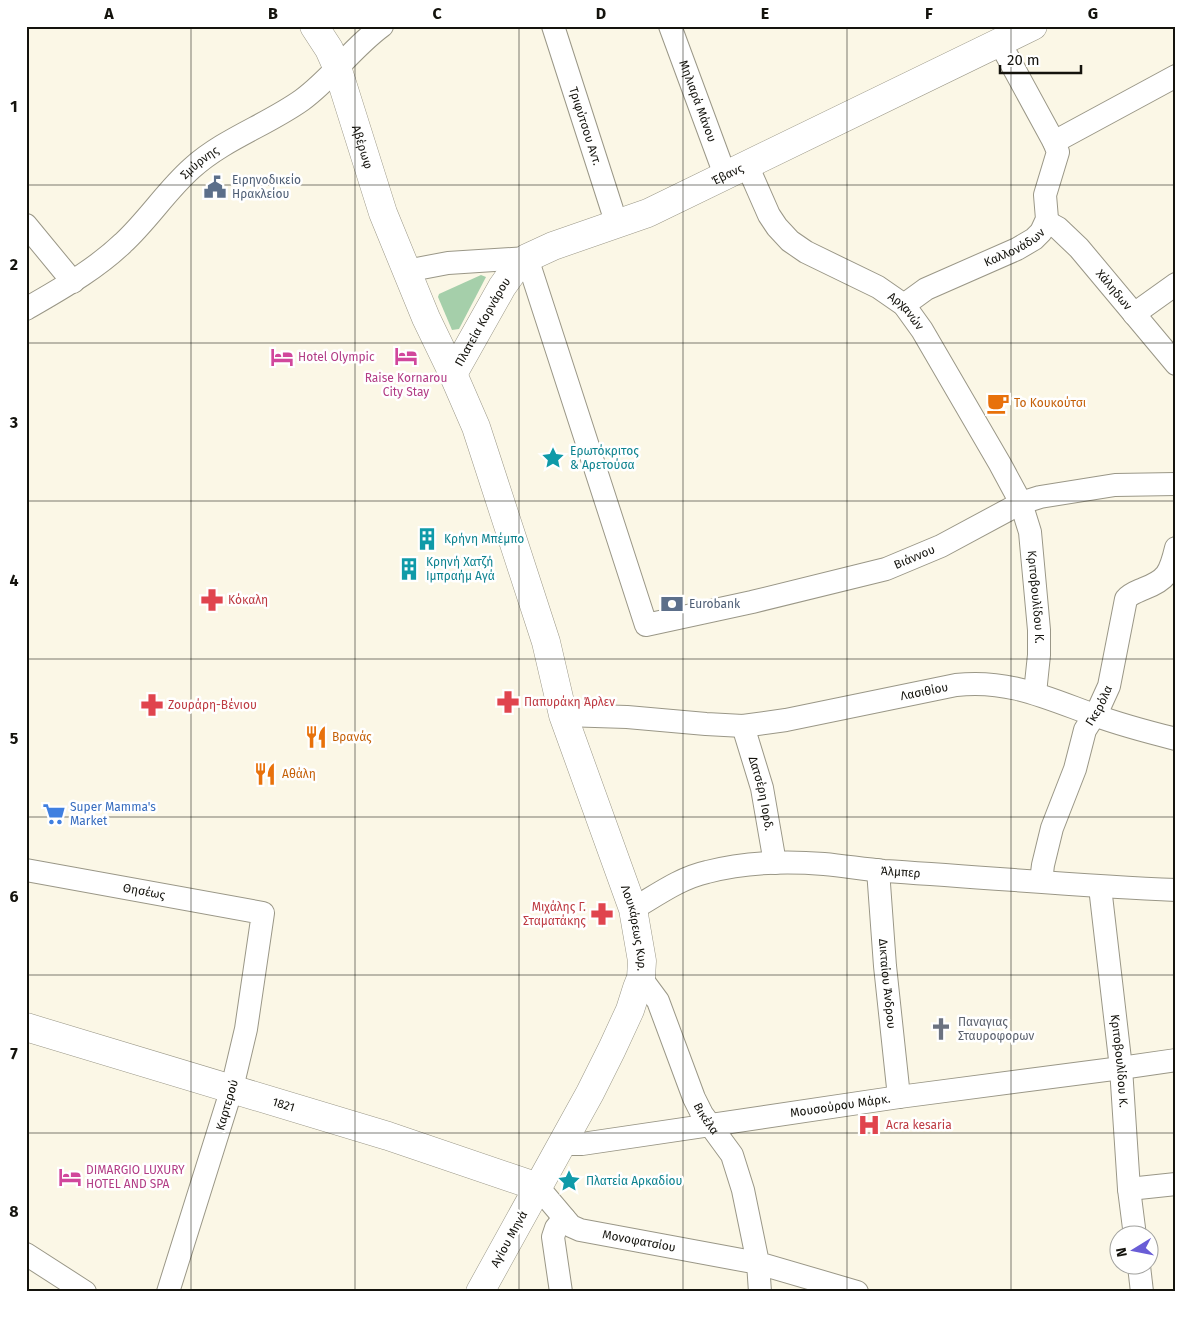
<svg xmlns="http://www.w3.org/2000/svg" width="1202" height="1318" font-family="'Fira Sans',sans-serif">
<rect width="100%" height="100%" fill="#fbf7e6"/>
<!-- green -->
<polygon fill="#a5cfaa" points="481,275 486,277 459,329 452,330 438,297 439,294"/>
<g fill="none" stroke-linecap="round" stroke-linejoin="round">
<defs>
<g id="minor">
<path id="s1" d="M 553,26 L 617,225"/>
<path id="s2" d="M 670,26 L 725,175"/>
<polyline points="1000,43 1054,142"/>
<path id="s3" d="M 747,165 L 769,215 L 777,227 L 790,241 L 806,252 L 878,287 L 904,305 L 922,330 L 1000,464 L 1021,503 L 1030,532 L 1039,630 L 1039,655 L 1035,693"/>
<path id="s4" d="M 1047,222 L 1058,228 L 1079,248 L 1176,364"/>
<polyline points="26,225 73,282"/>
<path id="s5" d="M 406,271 L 448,263 L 527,258 L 646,625 L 752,602 L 886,569 L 941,546 L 1021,503 L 1040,497 L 1115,485 L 1176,484"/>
<path id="s6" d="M 904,305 L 926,289 L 1017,249 L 1034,239 L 1041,232 L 1047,219 L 1045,195 L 1058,152 L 1054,142 L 1176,76"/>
<path id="s7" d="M 26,309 C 60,289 95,270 123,243 C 148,220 167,190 192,168 C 224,139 267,125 302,100 C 331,79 352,48 382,26"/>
<polyline points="1134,314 1176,284"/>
<path id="s8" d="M 563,715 L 627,717 L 706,724 L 743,726 L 786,720 L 956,685 C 1008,679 1047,698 1094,715 C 1121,725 1148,732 1176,739"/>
<path id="s9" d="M 743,726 L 762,788 L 775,863"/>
<path id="s10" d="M 26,870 L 263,913 L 246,1029 L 232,1088 L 168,1292"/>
<path id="s11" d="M 878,870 L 885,966 L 899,1097"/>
<path id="s12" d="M 1041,881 L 1043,865 L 1052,828 L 1075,769 L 1085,730 L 1099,708 L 1109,686 L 1126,599 C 1130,594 1136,592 1143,589 C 1167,580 1170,573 1176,548"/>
<path id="s13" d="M 1100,887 L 1121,1068 L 1129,1189 L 1135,1236"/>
<path id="s14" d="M 633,909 C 657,895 680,878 707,872 C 745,862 786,861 824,864 C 844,866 864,869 884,871 C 982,877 1079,886 1176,890"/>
<path id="s15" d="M 641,978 L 658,1001 L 694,1098 L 702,1114 L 732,1155 L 743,1190 L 758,1263 L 857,1292"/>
<path id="s16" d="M 561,1144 L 582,1144 L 899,1097 L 1121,1068 L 1176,1060"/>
<path id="s17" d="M 538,1187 L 571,1226 L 580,1230 L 758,1263 L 760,1292"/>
<polyline points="1129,1189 1176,1184"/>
<polyline points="26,1254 85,1292"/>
<polyline points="1139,1266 1142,1292"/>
<polyline points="561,1292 553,1237 556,1228 564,1218"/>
</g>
<g id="tertiary">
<path id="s18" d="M 26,1027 L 388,1136 L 538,1187"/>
</g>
<g id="secondary">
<path id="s19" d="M 314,26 L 329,49 L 337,67 L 383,213 L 426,318 L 453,374 L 476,427 L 546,642 L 563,715 L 633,909 L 642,961 L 641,978 L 637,988 L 630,1010 L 612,1049 L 590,1093 L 480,1292"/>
<path id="s20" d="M 453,374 L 502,287 L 514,270 L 527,258 L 553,246 L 648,213 L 1033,26"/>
</g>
</defs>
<!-- minor casing -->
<use href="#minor" stroke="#9a9787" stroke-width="24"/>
<!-- tertiary casing -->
<use href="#tertiary" stroke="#9a9787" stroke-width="29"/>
<!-- secondary casing -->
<use href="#secondary" stroke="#9a9787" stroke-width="29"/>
<!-- minor -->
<use href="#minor" stroke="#fff" stroke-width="22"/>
<!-- tertiary -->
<use href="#tertiary" stroke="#fff" stroke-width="28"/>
<!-- secondary -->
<use href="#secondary" stroke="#fff" stroke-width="28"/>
</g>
<!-- grid -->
<path fill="none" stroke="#14130d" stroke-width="1" stroke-opacity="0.55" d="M 191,26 L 191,1292M 355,26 L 355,1292M 519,26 L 519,1292M 683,26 L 683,1292M 847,26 L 847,1292M 1011,26 L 1011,1292M 26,185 L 1176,185M 26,343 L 1176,343M 26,501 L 1176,501M 26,659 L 1176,659M 26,817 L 1176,817M 26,975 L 1176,975M 26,1133 L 1176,1133"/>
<!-- icons -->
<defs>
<symbol id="civic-bare" viewBox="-9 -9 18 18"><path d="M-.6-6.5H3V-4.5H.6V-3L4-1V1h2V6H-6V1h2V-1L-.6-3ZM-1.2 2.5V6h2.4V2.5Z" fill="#5c6f8a" stroke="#fff" stroke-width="2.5" paint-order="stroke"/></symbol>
<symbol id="hotel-bare" viewBox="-9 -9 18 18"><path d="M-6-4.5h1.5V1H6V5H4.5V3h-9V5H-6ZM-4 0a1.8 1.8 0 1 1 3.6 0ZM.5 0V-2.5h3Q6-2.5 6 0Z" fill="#d1479c" stroke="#fff" stroke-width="2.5" paint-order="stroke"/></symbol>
<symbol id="cafe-bare" viewBox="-9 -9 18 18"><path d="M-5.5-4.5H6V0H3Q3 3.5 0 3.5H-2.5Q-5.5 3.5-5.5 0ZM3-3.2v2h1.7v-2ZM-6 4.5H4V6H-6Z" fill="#e8710a" stroke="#fff" stroke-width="2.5" paint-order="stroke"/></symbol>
<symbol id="sight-bare" viewBox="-9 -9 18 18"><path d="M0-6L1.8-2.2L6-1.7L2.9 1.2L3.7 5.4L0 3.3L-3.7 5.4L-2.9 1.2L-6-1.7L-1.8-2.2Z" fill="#0f9aa8" stroke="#fff" stroke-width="2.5" paint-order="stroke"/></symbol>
<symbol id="building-bare" viewBox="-9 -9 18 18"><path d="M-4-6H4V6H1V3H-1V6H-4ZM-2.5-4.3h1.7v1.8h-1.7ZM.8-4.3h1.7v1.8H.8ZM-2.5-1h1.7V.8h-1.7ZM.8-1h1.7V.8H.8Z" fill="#0f9aa8" stroke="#fff" stroke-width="2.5" paint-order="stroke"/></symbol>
<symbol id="pharmacy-bare" viewBox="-9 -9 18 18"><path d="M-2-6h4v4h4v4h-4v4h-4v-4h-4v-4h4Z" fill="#e0444e" stroke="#fff" stroke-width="2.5" paint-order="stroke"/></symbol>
<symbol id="bank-bare" viewBox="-9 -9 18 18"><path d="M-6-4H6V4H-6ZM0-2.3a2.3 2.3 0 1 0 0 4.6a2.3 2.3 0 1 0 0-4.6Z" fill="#5c6f8a" stroke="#fff" stroke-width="2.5" paint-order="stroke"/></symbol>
<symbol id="restaurant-bare" viewBox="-9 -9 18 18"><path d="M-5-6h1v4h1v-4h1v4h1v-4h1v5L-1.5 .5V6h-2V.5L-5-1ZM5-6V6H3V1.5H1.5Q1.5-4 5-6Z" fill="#e8710a" stroke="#fff" stroke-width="2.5" paint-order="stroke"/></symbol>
<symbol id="supermarket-bare" viewBox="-9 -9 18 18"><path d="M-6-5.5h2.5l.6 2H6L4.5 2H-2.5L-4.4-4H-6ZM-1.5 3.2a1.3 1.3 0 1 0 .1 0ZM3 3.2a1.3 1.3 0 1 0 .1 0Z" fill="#3f7fe0" stroke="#fff" stroke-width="2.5" paint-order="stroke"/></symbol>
<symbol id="church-bare" viewBox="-9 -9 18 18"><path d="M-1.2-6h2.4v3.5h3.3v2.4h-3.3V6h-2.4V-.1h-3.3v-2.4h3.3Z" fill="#6b7280" stroke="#fff" stroke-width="2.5" paint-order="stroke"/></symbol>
<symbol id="hospital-bare" viewBox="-9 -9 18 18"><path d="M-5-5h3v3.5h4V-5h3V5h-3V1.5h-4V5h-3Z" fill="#e0444e" stroke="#fff" stroke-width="2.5" paint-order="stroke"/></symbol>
</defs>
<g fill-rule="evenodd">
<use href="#civic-bare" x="199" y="171" width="32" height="32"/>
<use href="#hotel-bare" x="390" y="340" width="32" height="32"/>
<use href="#hotel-bare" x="266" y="341" width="32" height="32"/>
<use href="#cafe-bare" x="982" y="387" width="32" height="32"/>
<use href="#sight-bare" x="537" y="442" width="32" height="32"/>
<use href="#building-bare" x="411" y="523" width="32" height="32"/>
<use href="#building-bare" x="393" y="553" width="32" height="32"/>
<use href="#pharmacy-bare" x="196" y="584" width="32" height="32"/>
<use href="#bank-bare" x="656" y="588" width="32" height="32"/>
<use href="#pharmacy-bare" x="492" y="686" width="32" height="32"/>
<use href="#pharmacy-bare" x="136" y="689" width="32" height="32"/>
<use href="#restaurant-bare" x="300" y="721" width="32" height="32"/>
<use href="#restaurant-bare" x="249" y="758" width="32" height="32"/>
<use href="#supermarket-bare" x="38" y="798" width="32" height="32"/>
<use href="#pharmacy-bare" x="586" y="898" width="32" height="32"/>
<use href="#church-bare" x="925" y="1013" width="32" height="32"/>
<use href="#hospital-bare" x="853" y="1109" width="32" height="32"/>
<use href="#hotel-bare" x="54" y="1161" width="32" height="32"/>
<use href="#sight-bare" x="553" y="1165" width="32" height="32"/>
</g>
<g text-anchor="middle" stroke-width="5" stroke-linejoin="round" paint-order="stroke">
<!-- street labels -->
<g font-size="12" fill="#14130d" stroke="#fff">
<text dy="4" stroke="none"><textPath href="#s2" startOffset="80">Μηλιαρά Μάνου</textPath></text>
<text dy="4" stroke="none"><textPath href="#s1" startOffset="105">Τριφύτσου Αντ.</textPath></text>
<text dy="4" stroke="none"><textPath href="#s19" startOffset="131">Αβέρωφ</textPath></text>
<text dy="4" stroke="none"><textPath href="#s7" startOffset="229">Σμύρνης</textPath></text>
<text dy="4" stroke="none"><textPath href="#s20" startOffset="356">Έβανς</textPath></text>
<text dy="4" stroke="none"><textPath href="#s6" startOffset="125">Καλλονάδων</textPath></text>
<text dy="4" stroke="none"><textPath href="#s4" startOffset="96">Χάληδων</textPath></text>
<text dy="4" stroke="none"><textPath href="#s3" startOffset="225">Αρχανών</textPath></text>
<text dy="4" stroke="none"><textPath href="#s20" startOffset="60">Πλατεία Κορνάρου</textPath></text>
<text dy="4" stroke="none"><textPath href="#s5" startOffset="785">Βιάννου</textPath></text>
<text dy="4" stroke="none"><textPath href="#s3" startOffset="545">Κριτοβουλίδου Κ.</textPath></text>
<text dy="4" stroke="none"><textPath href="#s8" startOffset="365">Λασιθίου</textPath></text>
<text dy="4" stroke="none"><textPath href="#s12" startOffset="186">Γκερόλα</textPath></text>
<text dy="4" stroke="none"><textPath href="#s9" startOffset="70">Δατσέρη Ιορδ.</textPath></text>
<text dy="4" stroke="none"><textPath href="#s14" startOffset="278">Άλμπερ</textPath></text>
<text dy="4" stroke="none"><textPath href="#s10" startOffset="120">Θησέως</textPath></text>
<text dy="4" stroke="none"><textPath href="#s19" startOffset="960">Λουκάρεως Κυρ.</textPath></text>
<text dy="4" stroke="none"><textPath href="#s11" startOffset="114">Δικταίου Άνδρου</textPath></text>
<text dy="4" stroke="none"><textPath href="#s13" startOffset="175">Κριτοβουλίδου Κ.</textPath></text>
<text dy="4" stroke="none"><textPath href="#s18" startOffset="269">1821</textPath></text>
<text transform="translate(227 1105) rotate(-74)" y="4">Καρτερού</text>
<text dy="4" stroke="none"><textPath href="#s16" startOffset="282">Μουσούρου Μάρκ.</textPath></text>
<text dy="4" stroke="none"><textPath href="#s15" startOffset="156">Βικέλα</textPath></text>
<text transform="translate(509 1239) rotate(-61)" y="4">Αγίου Μηνά</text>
<text dy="4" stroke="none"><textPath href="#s17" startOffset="121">Μονοφατσίου</textPath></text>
</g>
<!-- service labels -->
<g font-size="12" fill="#4e5e75" stroke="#fff" text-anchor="start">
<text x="232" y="184">Ειρηνοδικείο<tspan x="232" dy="14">Ηρακλείου</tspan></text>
<text x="689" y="608">Eurobank</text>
</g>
<!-- hotel labels -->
<g font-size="12" fill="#b23c85" stroke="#fff" text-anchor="start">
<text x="298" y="361">Hotel Olympic</text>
<text x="406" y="382" text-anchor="middle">Raise Kornarou<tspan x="406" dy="14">City Stay</tspan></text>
<text x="86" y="1174">DIMARGIO LUXURY<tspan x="86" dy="14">HOTEL AND SPA</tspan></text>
</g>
<!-- food labels -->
<g font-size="12" fill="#c56008" stroke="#fff" text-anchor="start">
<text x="1014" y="407">Το Κουκούτσι</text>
<text x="332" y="741">Βρανάς</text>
<text x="282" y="778">Αθάλη</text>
</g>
<!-- culture labels -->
<g font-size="12" fill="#0d838f" stroke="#fff" text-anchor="start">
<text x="570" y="455">Ερωτόκριτος<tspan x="570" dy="14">&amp; Αρετούσα</tspan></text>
<text x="444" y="543">Κρήνη Μπέμπο</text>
<text x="426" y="566">Κρηνή Χατζή<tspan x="426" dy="14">Ιμπραήμ Αγά</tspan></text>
<text x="586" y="1185">Πλατεία Αρκαδίου</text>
</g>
<!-- health labels -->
<g font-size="12" fill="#be3a42" stroke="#fff" text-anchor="start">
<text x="228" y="604">Κόκαλη</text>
<text x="524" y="706">Παπυράκη Άρλεν</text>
<text x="168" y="709">Ζουράρη-Βένιου</text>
<text x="586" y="911" text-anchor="end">Μιχάλης Γ.<tspan x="586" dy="14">Σταματάκης</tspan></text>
<text x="886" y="1129">Acra kesaria</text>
</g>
<!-- shop labels -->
<g font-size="12" fill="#366cbe" stroke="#fff" text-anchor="start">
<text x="70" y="811">Super Mamma's<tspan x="70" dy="14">Market</tspan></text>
</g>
<!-- worship labels -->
<g font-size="12" fill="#5b616d" stroke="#fff" text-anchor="start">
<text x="958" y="1026">Παναγιας<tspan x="958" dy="14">Σταυροφορων</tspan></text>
</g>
</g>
<!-- border -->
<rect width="1202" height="1318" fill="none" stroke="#ffffff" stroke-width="55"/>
<!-- north arrow -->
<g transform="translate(1134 1250) rotate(260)"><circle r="24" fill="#ffffff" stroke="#a1a19e"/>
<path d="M0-4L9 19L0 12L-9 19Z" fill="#695dd6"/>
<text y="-8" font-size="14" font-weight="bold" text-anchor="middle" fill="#14130d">N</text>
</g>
<!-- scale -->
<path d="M1000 65v8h81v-8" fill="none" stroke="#14130d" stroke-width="2.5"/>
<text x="1007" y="65" font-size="15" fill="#14130d" stroke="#ffffff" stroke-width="4" paint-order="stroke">20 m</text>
<rect x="28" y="28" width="1146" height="1262" fill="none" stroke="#14130d" stroke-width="2"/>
<g font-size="16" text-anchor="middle" font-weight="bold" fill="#14130d">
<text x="109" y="19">A</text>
<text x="273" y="19">B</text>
<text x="437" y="19">C</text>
<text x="601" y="19">D</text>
<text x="765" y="19">E</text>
<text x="929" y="19">F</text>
<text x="1093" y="19">G</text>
<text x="14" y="112">1</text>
<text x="14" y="270">2</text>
<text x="14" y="428">3</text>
<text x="14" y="586">4</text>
<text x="14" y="744">5</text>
<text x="14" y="902">6</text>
<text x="14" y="1059">7</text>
<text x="14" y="1217">8</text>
</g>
</svg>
